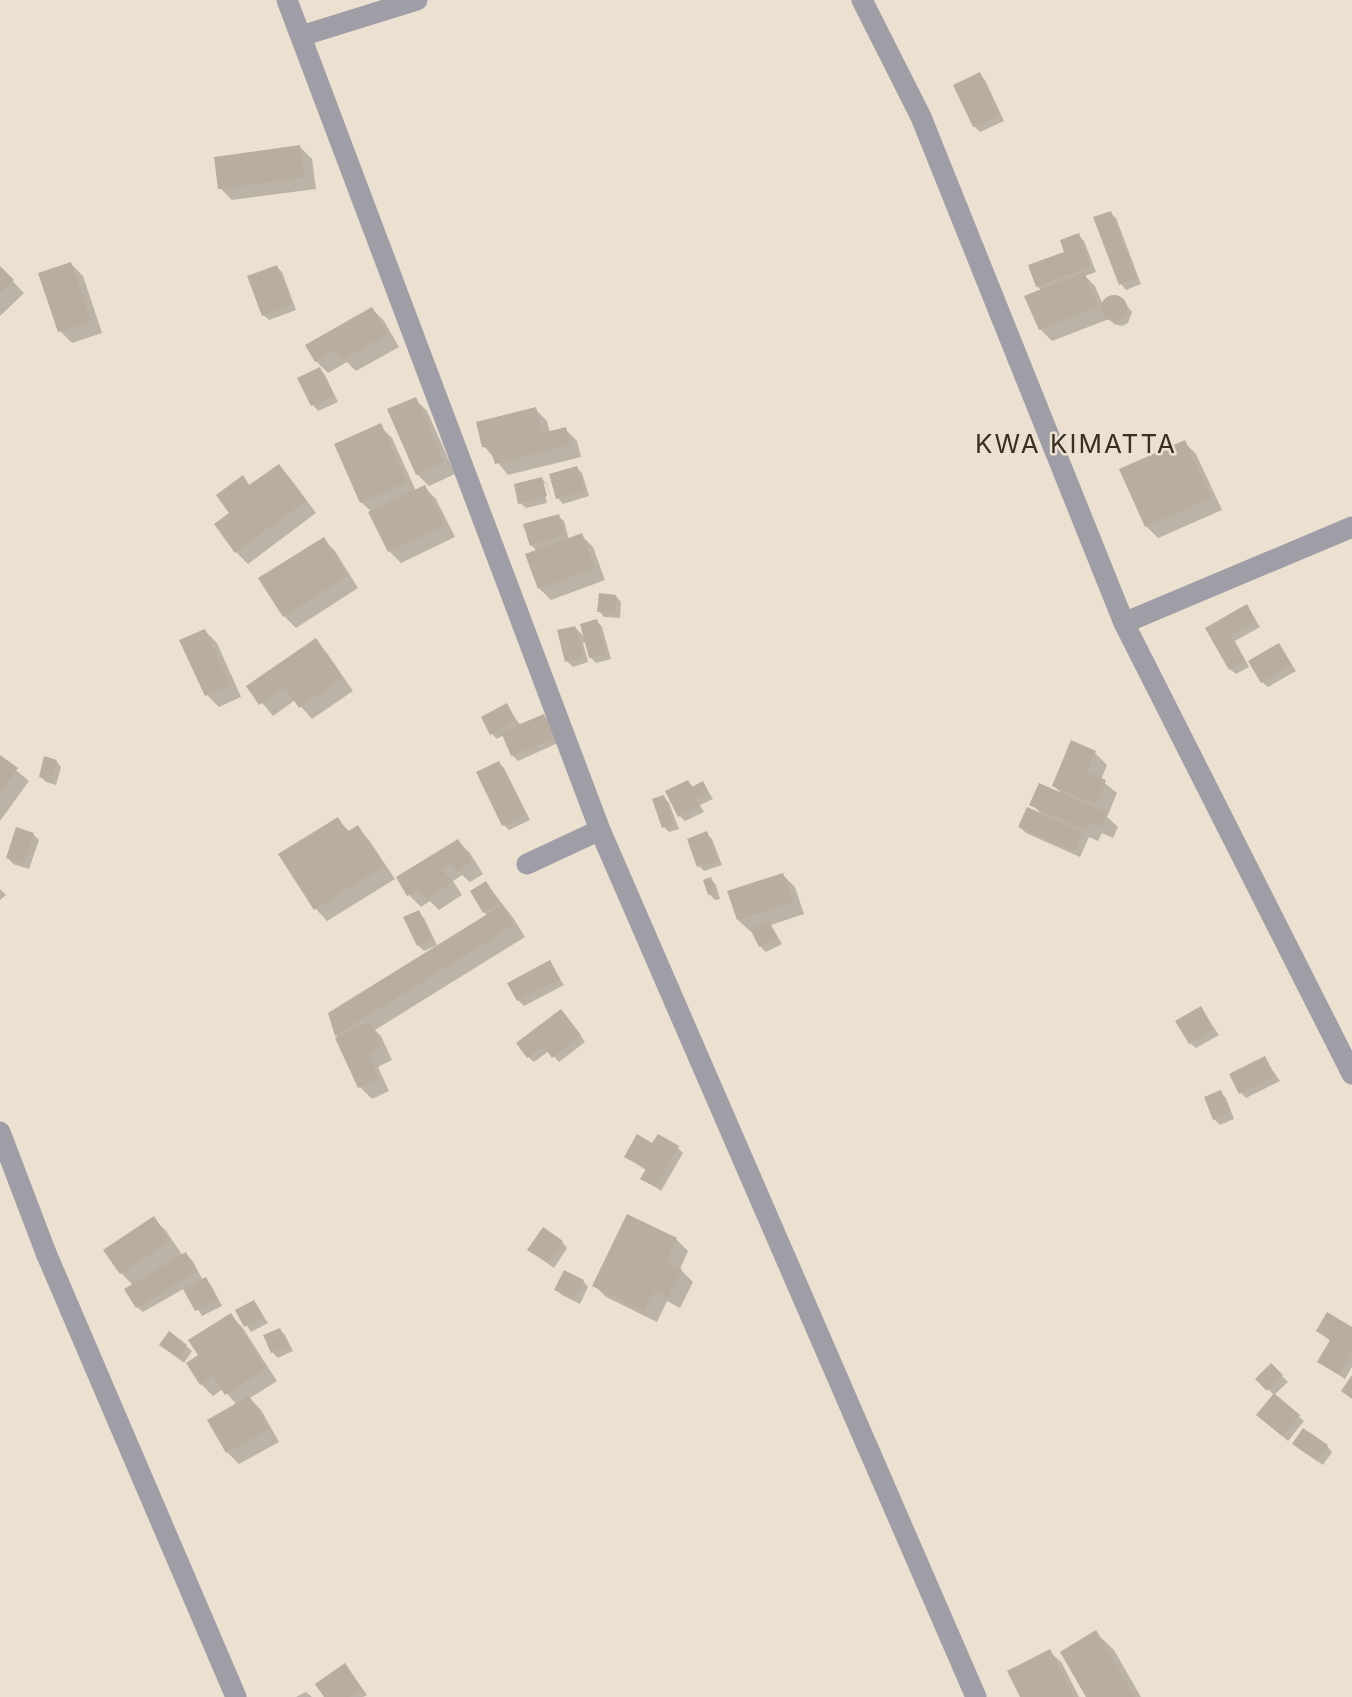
<svg xmlns="http://www.w3.org/2000/svg" width="1352" height="1697" font-family="Inter,sans-serif">
<rect width="100%" height="100%" fill="#ece0d1"/>
<!-- shadow -->
<g fill="#0003">
<polygon points="979,74 985,80 1004,121 980,132 974,126"/>
<polygon points="300,147 312,159 316,189 232,200 220,188"/>
<polygon points="1110,213 1116,218 1141,284 1126,290 1121,284"/>
<polygon points="1078,235 1084,241 1096,272 1085,276 1095,286 1103,305 1106,298 1113,296 1121,298 1132,312 1128,323 1122,326 1114,324 1109,319 1052,341 1040,329 1042,291 1037,286"/>
<polygon points="71,264 83,276 102,333 72,343 60,331"/>
<polygon points="277,267 282,272 296,310 269,320 263,315"/>
<polygon points="0,268 24,293 0,316"/>
<polygon points="372,309 384,321 399,347 356,371 347,362 328,373 316,361"/>
<polygon points="319,369 325,375 338,402 318,411 313,405 300,379"/>
<polygon points="415,399 427,411 455,474 429,486 417,474"/>
<polygon points="535,409 547,421 550,433 565,429 577,441 581,457 508,475 484,446"/>
<polygon points="380,426 392,438 416,491 424,487 436,499 455,537 401,563 389,551 372,512 361,502"/>
<polygon points="1184,442 1196,454 1222,510 1158,538 1146,526"/>
<polygon points="279,466 290,478 316,513 248,564 236,552 231,513 242,478 251,486"/>
<polygon points="577,468 582,473 589,496 563,504 558,498"/>
<polygon points="542,479 547,484 552,502 546,483 542,483 547,503 526,508 520,503"/>
<polygon points="558,516 564,521 569,540 581,535 593,547 605,580 551,600 539,588 537,551 531,545"/>
<polygon points="323,539 335,551 358,588 296,628 284,616"/>
<polygon points="616,596 621,602 620,618 604,617 599,611"/>
<polygon points="1247,606 1260,627 1235,641 1249,667 1236,674 1230,669 1207,628"/>
<polygon points="597,621 602,627 611,659 596,663 590,657 586,642 583,643 588,662 573,667 567,661 575,627 585,638"/>
<polygon points="205,631 217,643 241,697 219,707 207,695 181,641"/>
<polygon points="315,641 327,653 353,691 312,719 295,700 273,716 249,687"/>
<polygon points="1279,645 1296,671 1268,687 1262,682"/>
<polygon points="506,705 521,726 544,716 550,722 558,743 518,761 512,755 504,735 497,739 492,734"/>
<polygon points="1095,753 1107,765 1101,780 1117,793 1107,817 1118,827 1113,838 1102,833 1098,841 1089,837 1080,857 1026,833 1020,827 1043,816 1032,804 1063,795 1054,786"/>
<polygon points="0,757 29,781 0,821"/>
<polygon points="56,761 61,767 56,785 46,782 41,777"/>
<polygon points="499,763 504,768 530,820 509,830 504,825"/>
<polygon points="688,782 694,788 703,783 713,799 700,805 704,812 685,821 680,816"/>
<polygon points="664,797 669,803 679,829 669,832 664,827"/>
<polygon points="337,819 350,832 357,828 369,840 395,879 327,921 316,909 281,855"/>
<polygon points="17,829 34,835 39,840 29,869 13,864 8,858"/>
<polygon points="706,833 712,839 722,865 704,871 699,866"/>
<polygon points="458,841 470,853 483,874 470,882 462,875 453,881 462,895 439,910 430,901 421,907 409,895 398,878"/>
<polygon points="783,875 795,887 804,914 771,925 782,944 766,952 760,946 753,931 750,931 738,920"/>
<polygon points="711,879 716,885 720,899 715,900 709,894"/>
<polygon points="486,883 514,919 525,937 375,1030 381,1036 392,1060 378,1067 389,1091 372,1099 360,1087 336,1035 488,916 484,912"/>
<polygon points="0,889 6,895 0,900"/>
<polygon points="419,913 424,918 437,945 424,951 418,945"/>
<polygon points="550,963 564,985 524,1006 518,1000"/>
<polygon points="1200,1008 1219,1035 1196,1048 1190,1043"/>
<polygon points="567,1017 585,1042 559,1062 549,1051 534,1062 528,1057"/>
<polygon points="1264,1058 1280,1081 1246,1098 1241,1093"/>
<polygon points="1220,1092 1226,1098 1234,1119 1220,1125 1214,1119"/>
<polygon points="653,1145 678,1148 683,1153 661,1191 643,1178 647,1171 626,1156"/>
<polygon points="154,1219 166,1231 183,1256 186,1255 192,1260 203,1280 205,1279 211,1285 222,1306 202,1316 185,1288 143,1312 137,1307 133,1285 121,1273 106,1251"/>
<polygon points="676,1239 688,1251 680,1269 693,1282 680,1308 667,1301 657,1322 606,1297 594,1285"/>
<polygon points="562,1242 567,1248 554,1268 529,1250"/>
<polygon points="583,1281 588,1287 580,1304 562,1295 556,1289"/>
<polygon points="254,1302 268,1323 251,1332 237,1311"/>
<polygon points="230,1315 242,1327 277,1381 250,1398 261,1410 279,1442 239,1464 227,1452 237,1405 223,1389 213,1396 201,1384 200,1356"/>
<polygon points="1352,1329 1352,1367 1345,1379 1320,1362 1331,1341 1318,1331"/>
<polygon points="280,1330 285,1335 293,1351 278,1358 272,1352"/>
<polygon points="161,1345 186,1346 192,1351 184,1363"/>
<polygon points="1271,1365 1288,1382 1274,1395 1304,1421 1288,1441 1264,1420 1274,1395 1258,1379"/>
<polygon points="1327,1446 1332,1452 1323,1465 1300,1449"/>
<polygon points="1096,1633 1114,1650 1141,1697 1088,1697"/>
<polygon points="1050,1652 1062,1663 1079,1697 1022,1697"/>
<polygon points="350,1671 367,1695 363,1697 326,1697"/>
<polygon points="306,1692 312,1697 296,1697"/>
</g>
<!-- building -->
<g fill="#b9ad9f">
<polygon points="980,72 1000,115 973,127 953,85"/>
<polygon points="300,145 305,177 218,189 214,157"/>
<polygon points="1111,211 1137,279 1119,285 1093,217"/>
<polygon points="1079,233 1091,267 1036,287 1028,265 1064,252 1060,240"/>
<polygon points="71,262 91,322 58,332 38,273"/>
<polygon points="277,265 292,304 262,316 247,276"/>
<polygon points="0,266 14,280 0,293"/>
<polygon points="1084,272 1098,306 1039,330 1024,296"/>
<circle cx="1114" cy="308" r="13"/>
<polygon points="372,307 388,334 342,360 336,350 315,362 305,345"/>
<polygon points="320,367 334,396 311,406 297,378"/>
<polygon points="416,397 444,462 416,475 387,409"/>
<polygon points="536,407 542,433 566,427 570,445 495,464 490,448 482,447 476,422"/>
<polygon points="381,423 407,482 360,503 334,444"/>
<polygon points="1185,440 1211,498 1145,527 1119,469"/>
<polygon points="279,464 306,501 235,553 214,524 229,513 216,495 243,475 249,485"/>
<polygon points="577,466 585,491 556,499 549,474"/>
<polygon points="542,477 547,496 518,504 514,484"/>
<polygon points="425,485 445,525 388,552 368,512"/>
<polygon points="559,514 565,535 530,546 523,524"/>
<polygon points="582,533 595,568 538,589 525,554"/>
<polygon points="324,537 348,576 283,617 258,578"/>
<polygon points="599,593 616,595 615,613 597,612"/>
<polygon points="1247,604 1256,621 1230,635 1245,661 1229,670 1205,628"/>
<polygon points="597,619 607,654 589,658 580,624"/>
<polygon points="575,626 584,657 565,662 557,630"/>
<polygon points="205,629 231,685 205,696 179,640"/>
<polygon points="316,638 343,678 299,708 285,687 259,705 246,686"/>
<polygon points="1279,643 1292,665 1261,683 1248,661"/>
<polygon points="507,703 516,720 490,735 481,717"/>
<polygon points="544,714 554,738 511,756 501,732"/>
<polygon points="1071,740 1096,751 1087,772 1106,780 1096,805 1052,786"/>
<polygon points="0,755 18,768 0,793"/>
<polygon points="44,756 57,760 51,781 39,777"/>
<polygon points="499,761 526,814 502,826 476,772"/>
<polygon points="688,780 692,787 703,781 709,793 696,799 700,806 678,817 665,791"/>
<polygon points="1039,783 1107,813 1101,827 1090,822 1086,831 1029,805"/>
<polygon points="664,795 674,823 662,828 652,799"/>
<polygon points="1027,807 1083,832 1074,852 1018,827"/>
<polygon points="338,817 347,832 358,825 384,866 314,910 278,854"/>
<polygon points="16,827 34,833 24,864 6,858"/>
<polygon points="707,831 717,860 697,867 687,839"/>
<polygon points="458,839 472,862 457,872 451,863 442,869 451,883 426,899 419,889 407,896 396,877"/>
<polygon points="783,873 793,902 737,920 727,891"/>
<polygon points="711,877 716,893 708,895 703,880"/>
<polygon points="486,881 500,903 483,913 470,891"/>
<polygon points="502,905 514,925 335,1036 328,1013"/>
<polygon points="419,910 432,939 417,946 403,917"/>
<polygon points="769,920 777,939 759,947 750,929"/>
<polygon points="550,960 560,979 517,1001 507,983"/>
<polygon points="1201,1006 1214,1029 1189,1044 1175,1021"/>
<polygon points="561,1009 581,1035 552,1058 543,1046 527,1058 516,1043"/>
<polygon points="370,1022 381,1048 368,1054 379,1079 358,1088 335,1038"/>
<polygon points="1265,1056 1275,1076 1239,1094 1229,1074"/>
<polygon points="1221,1090 1230,1113 1213,1120 1204,1097"/>
<polygon points="637,1134 652,1143 658,1134 679,1146 655,1187 640,1179 646,1169 624,1157"/>
<polygon points="627,1214 677,1238 666,1261 682,1269 668,1297 655,1291 644,1311 592,1286"/>
<polygon points="154,1216 170,1241 120,1274 103,1250"/>
<polygon points="543,1227 563,1241 548,1263 527,1250"/>
<polygon points="186,1252 197,1272 136,1308 124,1289"/>
<polygon points="564,1270 584,1280 574,1299 554,1290"/>
<polygon points="206,1277 218,1300 195,1311 183,1289"/>
<polygon points="254,1300 264,1317 244,1327 235,1310"/>
<polygon points="1327,1312 1352,1327 1352,1352 1339,1375 1317,1362 1330,1340 1316,1331"/>
<polygon points="231,1313 266,1369 225,1395 213,1376 200,1385 186,1363 198,1355 188,1340"/>
<polygon points="280,1328 288,1346 271,1353 263,1335"/>
<polygon points="169,1331 187,1345 178,1358 159,1345"/>
<polygon points="1271,1363 1283,1375 1267,1391 1255,1379"/>
<polygon points="1352,1375 1352,1399 1341,1391"/>
<polygon points="1274,1393 1300,1415 1282,1436 1256,1415"/>
<polygon points="249,1396 269,1429 226,1453 207,1420"/>
<polygon points="1303,1428 1328,1445 1317,1461 1292,1444"/>
<polygon points="1096,1630 1135,1697 1086,1697 1060,1652"/>
<polygon points="1050,1649 1074,1697 1020,1697 1007,1671"/>
<polygon points="345,1663 362,1689 350,1697 324,1697 315,1684"/>
</g>
<g fill="none" stroke-linecap="round" stroke-linejoin="round">
<!-- minor -->
<g stroke="#9f9ea6" stroke-width="21">
<polyline points="287,0 600,830 976,1697"/>
<polyline points="862,0 921,117 1124,623 1352,1074"/>
<polyline points="301,36 417,0"/>
<polyline points="1124,623 1352,527"/>
<polyline points="527,864 600,830"/>
<polyline points="0,1132 46,1253 236,1697"/>
</g>
</g>
<g text-anchor="middle" stroke-width="5" stroke-linejoin="round" paint-order="stroke">
<!-- quarter labels -->
<g font-size="26" letter-spacing="2" fill="#393024" stroke="#ece0d1">
<text x="1076" y="453">KWA KIMATTA</text>
</g>
</g>
</svg>
